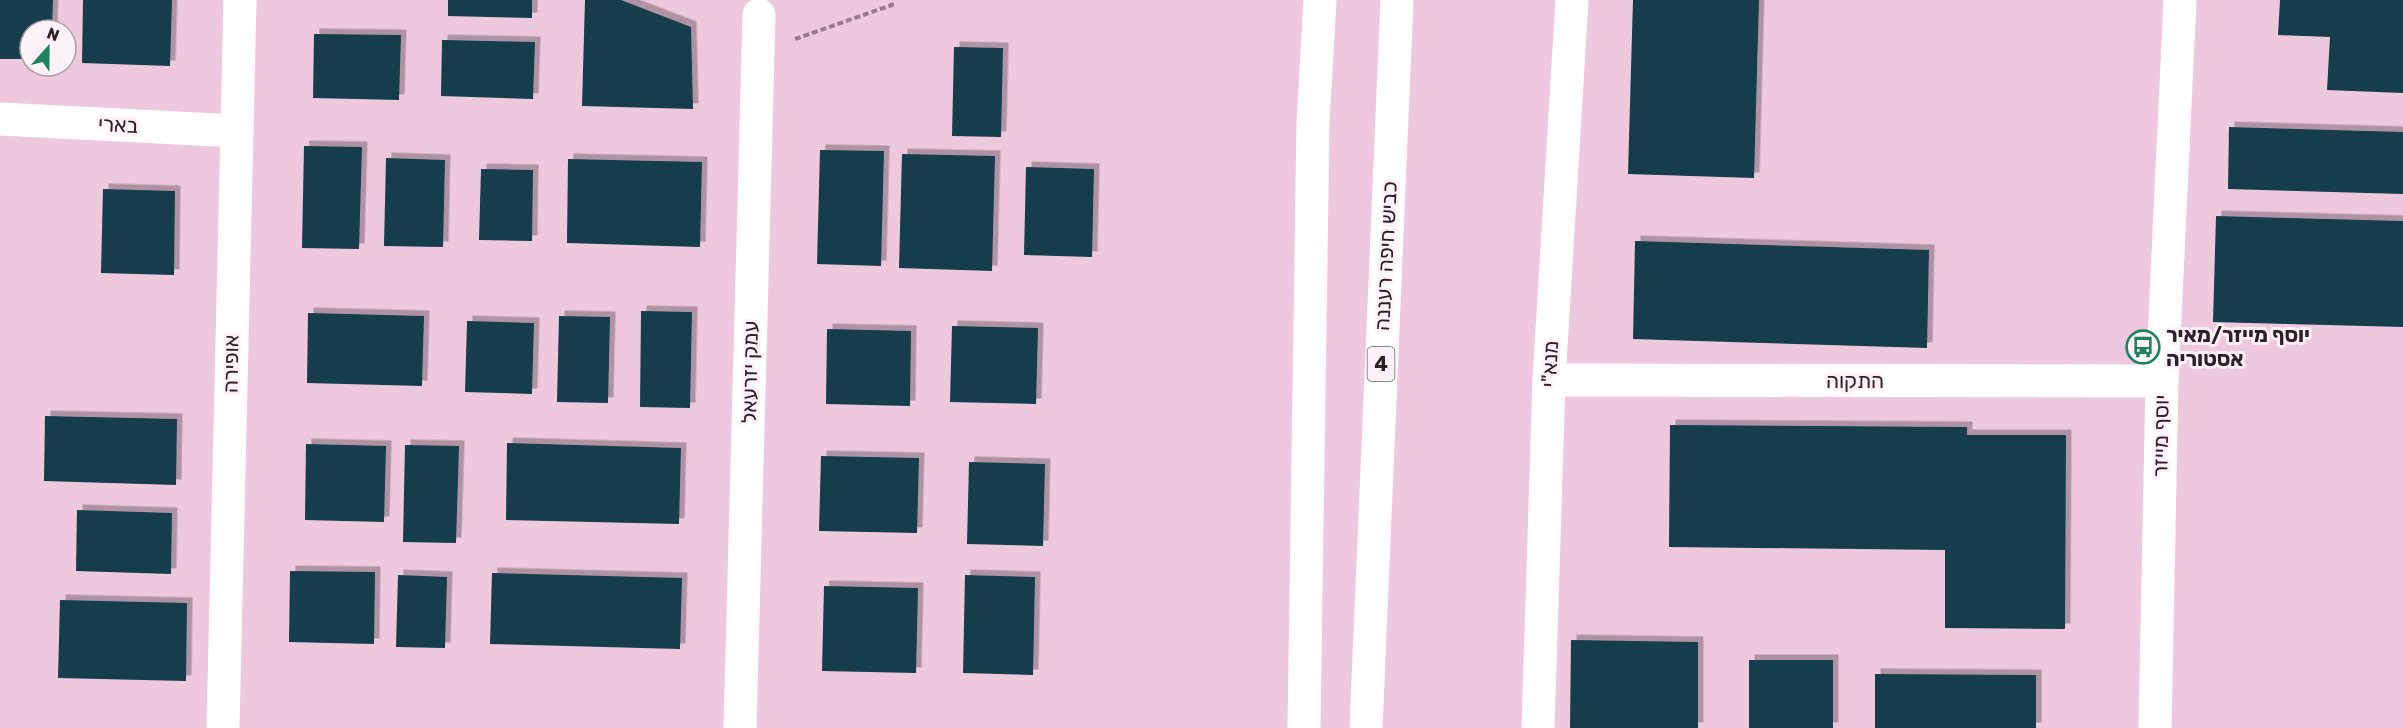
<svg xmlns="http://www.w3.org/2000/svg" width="2403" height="728" font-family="Rubik,'Noto Sans Hebrew',sans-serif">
<defs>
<filter id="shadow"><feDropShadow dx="5.5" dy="-5.5" stdDeviation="0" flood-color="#0004"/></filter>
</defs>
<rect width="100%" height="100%" fill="#eec8dd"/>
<!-- building -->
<g fill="#143d4b" filter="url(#shadow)">
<polygon points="0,0 53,0 52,30 30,30 30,59 0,59"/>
<polygon points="83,0 172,0 170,66 82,63"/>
<polygon points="448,0 532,0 532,18 448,16"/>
<polygon points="585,0 621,0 691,27 693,109 582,106"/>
<polygon points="1633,0 1759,0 1754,178 1628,174"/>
<polygon points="2280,0 2403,0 2403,93 2327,90 2330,37 2278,35"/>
<polygon points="314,34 401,35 399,100 313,98"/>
<polygon points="442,40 535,42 533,99 441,96"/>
<polygon points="954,47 1003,48 1001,137 952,136"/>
<polygon points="2229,127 2403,132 2403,194 2228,189"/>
<polygon points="304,146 362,147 359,249 302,248"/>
<polygon points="820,150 884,151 881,266 817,264"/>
<polygon points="902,154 995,156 992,271 899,268"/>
<polygon points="386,158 445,160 443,247 384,246"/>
<polygon points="568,159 702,162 700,247 567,243"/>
<polygon points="1026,167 1094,169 1092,257 1024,255"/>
<polygon points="481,169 533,170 532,241 479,240"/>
<polygon points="103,189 175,191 174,275 101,273"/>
<polygon points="2216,216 2403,221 2403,327 2213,322"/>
<polygon points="1635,241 1929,250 1927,348 1633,339"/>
<polygon points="641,311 692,312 690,408 640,407"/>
<polygon points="308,313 424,316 422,386 307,383"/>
<polygon points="559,316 610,317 608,403 557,402"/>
<polygon points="467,321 534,323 532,394 465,392"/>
<polygon points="952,326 1038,328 1036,404 950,402"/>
<polygon points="827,329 911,331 910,406 826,404"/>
<polygon points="45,416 177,419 176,485 44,481"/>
<polygon points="1670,425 1967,427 1967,435 2066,435 2065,629 1945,628 1945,550 1669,547"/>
<polygon points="507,443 681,448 679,524 506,520"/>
<polygon points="306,444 386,446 384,522 305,520"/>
<polygon points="405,445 459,446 456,543 403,542"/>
<polygon points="821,456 919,458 917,533 819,531"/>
<polygon points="969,462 1045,464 1043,546 967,544"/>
<polygon points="77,510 172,513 171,574 76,571"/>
<polygon points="290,571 375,572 374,644 289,642"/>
<polygon points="492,573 682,578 680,649 490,644"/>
<polygon points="398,575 447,577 445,648 396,647"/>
<polygon points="965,575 1035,577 1033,675 963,673"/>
<polygon points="824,586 918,588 916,673 822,671"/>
<polygon points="60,600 187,603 186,681 58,678"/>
<polygon points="1571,640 1698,642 1698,728 1570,728"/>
<rect x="1749" y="660" width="84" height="68"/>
<polygon points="1875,674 2036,675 2036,728 1875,728"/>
</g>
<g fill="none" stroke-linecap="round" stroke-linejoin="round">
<!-- path -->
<polyline stroke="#967b8a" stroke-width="4" stroke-dasharray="6 3" stroke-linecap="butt" points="795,39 892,5 892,0"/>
<!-- minor -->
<g stroke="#fff" stroke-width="33">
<polyline points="0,119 237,131"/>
<polyline points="1549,380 2162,381"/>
<polyline points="223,728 240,0"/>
<polyline points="740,728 759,15"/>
<polyline points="1538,728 1549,380 1572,0"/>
<polyline points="2155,728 2162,381 2180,0"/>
</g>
<!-- highway -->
<g stroke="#fff" stroke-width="33">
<polyline points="1304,728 1313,122 1320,0"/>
<polyline points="1366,728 1397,0"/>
</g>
</g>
<!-- icons -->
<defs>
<symbol id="bus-ring" viewBox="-11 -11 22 22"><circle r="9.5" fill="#fef2f8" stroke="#1b835e" stroke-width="1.5"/><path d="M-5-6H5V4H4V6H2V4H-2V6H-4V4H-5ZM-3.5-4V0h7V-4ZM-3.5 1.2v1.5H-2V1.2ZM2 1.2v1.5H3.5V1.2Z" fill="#1b835e"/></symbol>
</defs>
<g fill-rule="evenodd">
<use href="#bus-ring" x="2124" y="328" width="38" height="38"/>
</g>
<g text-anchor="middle" stroke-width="6" stroke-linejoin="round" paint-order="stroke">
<!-- shield labels -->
<rect fill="#fef2f8" stroke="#6c5f66" stroke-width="1.5" x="1367.5" y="347" width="27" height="34" rx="4.5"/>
<g font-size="20" font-weight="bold" fill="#2e2028">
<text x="1381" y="371">4</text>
</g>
<!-- street labels -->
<g font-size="21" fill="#2e2028" stroke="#fef2f8">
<text transform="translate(118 125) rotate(3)" y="7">בארי</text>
<text transform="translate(1386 256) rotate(-87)" y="7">כביש חיפה רעננה</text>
<text transform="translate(231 364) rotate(-89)" y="7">אופירה</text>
<text transform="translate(1550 364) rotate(-87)" y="7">מנא"י</text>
<text transform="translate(750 372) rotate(-89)" y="7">עמק יזרעאל</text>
<text x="1855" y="388">התקוה</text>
<text transform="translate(2161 436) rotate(-89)" y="7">יוסף מייזר</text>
</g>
<!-- poi labels -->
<g font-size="21" font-weight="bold" fill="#2e2028" stroke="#fef2f8" text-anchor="start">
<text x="2166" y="342">יוסף מייזר/מאיר<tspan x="2166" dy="24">אסטוריה</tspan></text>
</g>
</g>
<!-- north arrow -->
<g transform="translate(48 48) rotate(21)"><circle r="28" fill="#fef2f8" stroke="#ab9ea5" stroke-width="1.5"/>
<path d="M0-4.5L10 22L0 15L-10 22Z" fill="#1b835e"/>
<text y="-9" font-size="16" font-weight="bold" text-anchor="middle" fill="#2e2028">N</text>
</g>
</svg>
